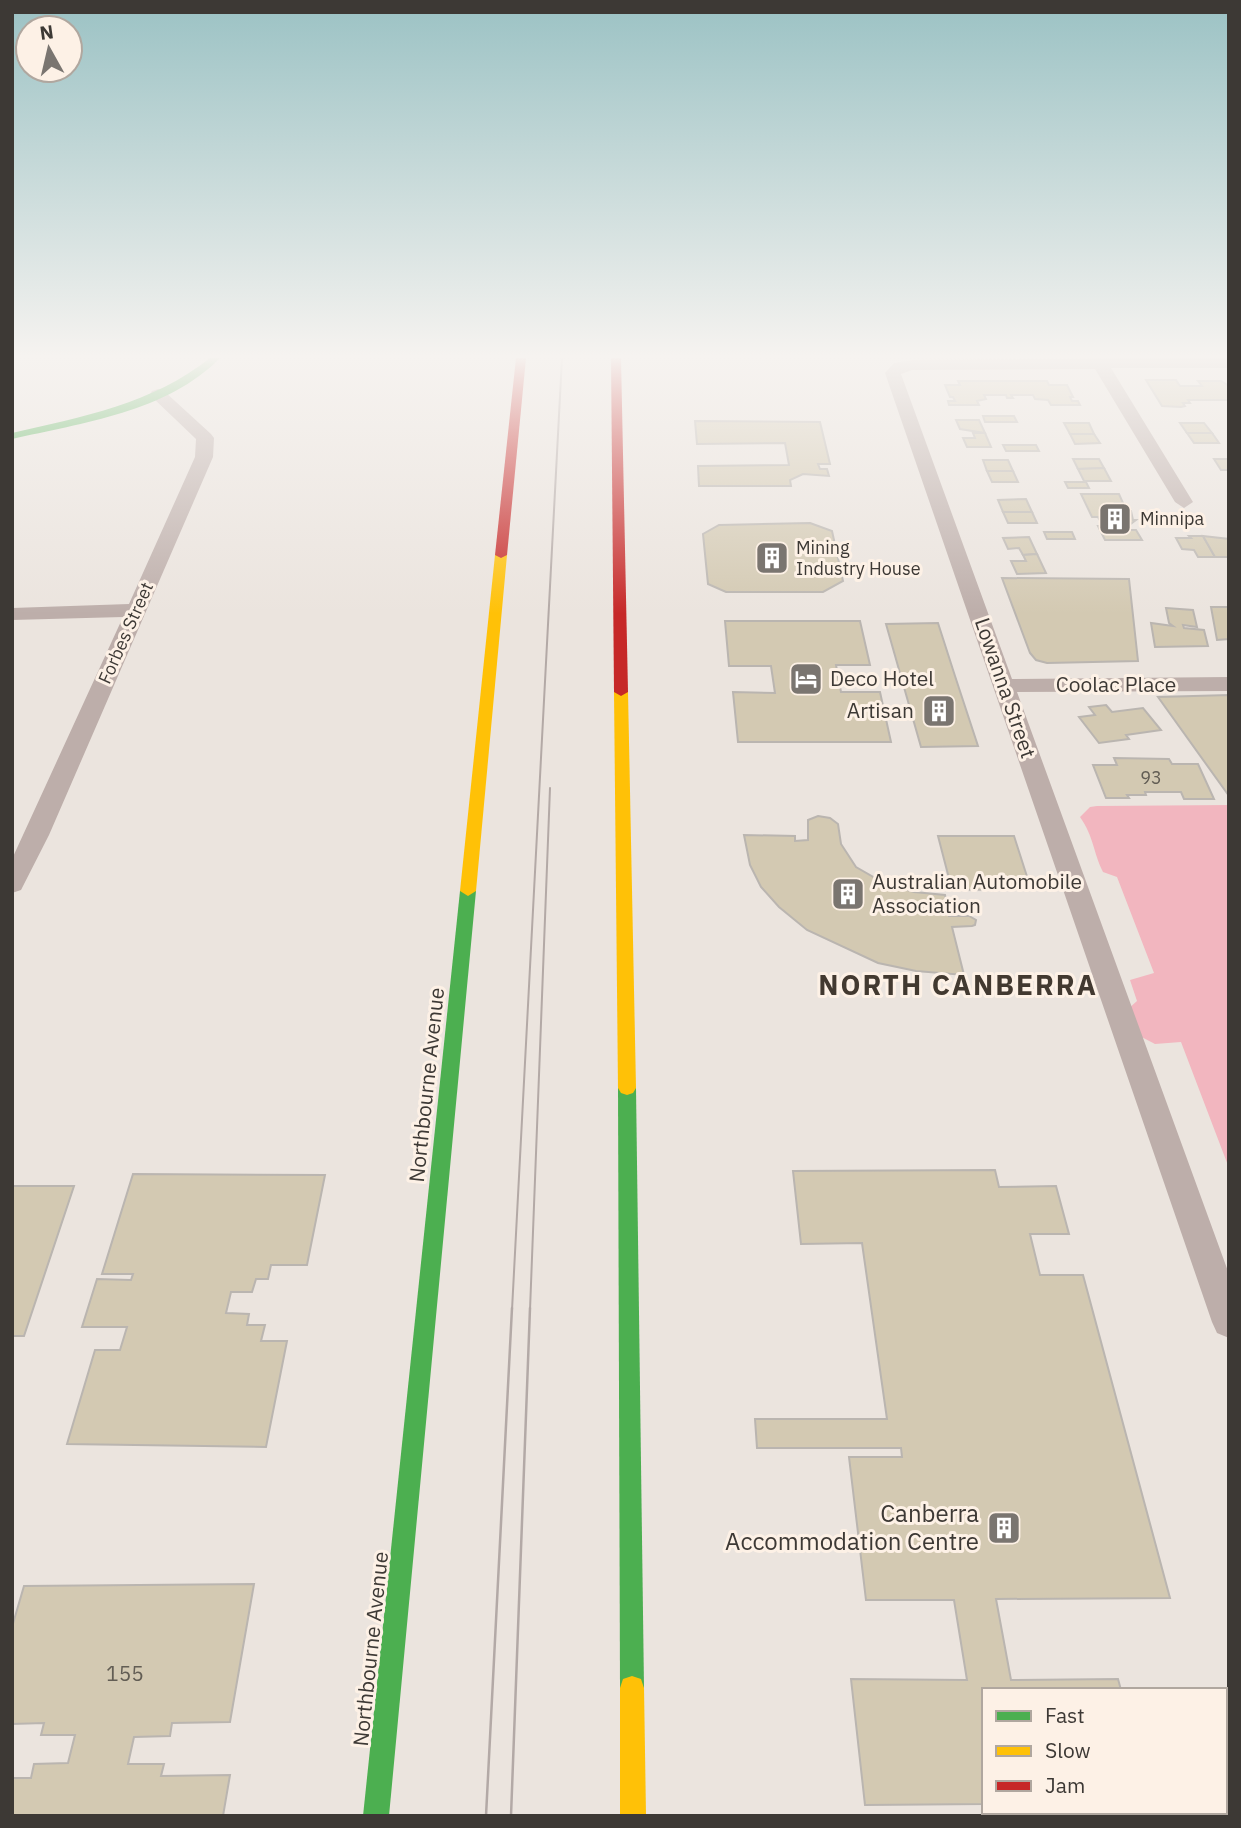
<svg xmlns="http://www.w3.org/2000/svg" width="1241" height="1828" font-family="'IBM Plex Sans',sans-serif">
<rect width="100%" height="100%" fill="#ebe4de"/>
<!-- green -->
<path fill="#f2b6bf" d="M 1229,805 L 1229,1168 L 1181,1042 L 1155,1044 L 1132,1032 L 1127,1010 L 1137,1001 L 1130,980 L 1154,973 L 1117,877 L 1103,872 C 1093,852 1094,837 1080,817 L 1090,807 L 1097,806 Z"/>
<!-- building -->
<g fill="#d3c9b2" stroke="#bab5b0" stroke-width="2">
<polygon points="1146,380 1176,380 1180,386 1202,386 1198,381 1221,381 1229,386 1229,400 1188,400 1190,403 1183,403 1185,406 1181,407 1162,406"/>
<polygon points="958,381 1047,381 1049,385 1067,385 1073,397 1070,397 1072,401 1078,401 1080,405 1051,405 1048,400 1035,399 1033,395 1011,395 1013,398 1007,398 1006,395 984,395 986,399 977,401 979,405 949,405 948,401 955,401 953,397 950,397 945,385 960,385"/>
<polygon points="983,416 1014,416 1017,422 985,422"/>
<polygon points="956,420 979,420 985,433 960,429"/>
<polygon points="695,421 820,422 830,464 818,464 820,469 827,469 829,476 803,474 790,480 791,486 699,486 698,466 789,465 785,443 697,444"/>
<polygon points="1064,423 1089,423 1094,434 1070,434"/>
<polygon points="1180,423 1204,423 1212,433 1187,433"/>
<polygon points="973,433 985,433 991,447 967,447 963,438 975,438"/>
<polygon points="1187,433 1212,433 1219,443 1194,443"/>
<polygon points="1070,434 1094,434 1100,443 1075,444"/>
<polygon points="1003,445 1036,445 1039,451 1006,451"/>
<polygon points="1073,459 1099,459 1104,468 1078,469"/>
<polygon points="1214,459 1229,459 1229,470 1221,470"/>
<polygon points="983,460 1008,460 1013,471 987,471"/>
<polygon points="1104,468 1111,481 1084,481 1078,469"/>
<polygon points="987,471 1013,471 1018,482 992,482"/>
<polygon points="1065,482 1086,482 1089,488 1068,488"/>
<polygon points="1081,494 1119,494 1123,503 1115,503 1119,511 1131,511 1133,520 1136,520 1128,526 1130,530 1136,530 1142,540 1105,540 1098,526 1103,526 1098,517 1092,517"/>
<polygon points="1026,499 1032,512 1003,512 998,500"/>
<polygon points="1003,512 1032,512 1037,523 1008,523"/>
<polygon points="810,523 832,531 843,581 823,592 726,592 708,584 703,534 719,525"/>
<polygon points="1044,532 1072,532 1075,539 1047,539"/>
<polygon points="1189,536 1203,536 1215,557 1198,557 1194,550 1182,549 1176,538 1191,538"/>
<polygon points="1203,536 1229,539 1229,557 1215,557"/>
<polygon points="1029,537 1037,554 1023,555 1019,548 1008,549 1003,538"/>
<polygon points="1037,554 1046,573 1017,574 1011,561 1026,561 1023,555"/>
<polygon points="1002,578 1129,579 1138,661 1047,663 1036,660 1030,653"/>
<polygon points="1211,607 1229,607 1229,639 1217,640"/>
<polygon points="1166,608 1193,610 1197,627 1183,625 1184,628 1204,630 1208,646 1155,647 1151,623 1173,626 1169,623"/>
<polygon points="725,621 860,621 870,665 836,665 841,692 880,692 891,742 738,742 733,692 775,693 771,666 729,666"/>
<polygon points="938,623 955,676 978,746 921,747 886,624"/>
<polygon points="1229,695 1229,796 1158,697"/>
<polygon points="1106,705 1112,712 1143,708 1161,730 1126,735 1129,739 1099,743 1079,717 1095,715 1089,707"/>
<polygon points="1114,758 1169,759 1172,764 1198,764 1214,799 1184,799 1181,792 1145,792 1146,795 1127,795 1129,798 1106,798 1093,765 1117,765"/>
<polygon points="818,816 830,818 838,824 841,844 856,867 884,883 914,892 945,895 949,916 969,916 976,920 975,925 972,926 952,927 964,975 916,971 878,963 807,930 779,907 761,887 750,865 744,835 795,836 795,841 808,840 808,820"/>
<polygon points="938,836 1014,836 1031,889 952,890"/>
<polygon points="995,1170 999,1187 1056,1186 1069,1234 1030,1234 1040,1275 1083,1275 1170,1598 996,1599 1011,1680 1118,1679 1121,1690 984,1690 984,1804 865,1805 851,1679 967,1680 954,1600 866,1600 849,1457 902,1457 901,1448 757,1448 755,1419 887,1419 862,1243 801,1244 793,1171"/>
<polygon points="133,1174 325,1175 307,1265 271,1265 268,1279 256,1279 252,1292 231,1292 226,1313 249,1314 247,1325 265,1325 261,1341 287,1341 266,1447 67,1444 95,1350 120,1350 127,1327 82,1327 97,1279 131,1280 133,1274 102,1274"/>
<polygon points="12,1186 74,1186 24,1336 12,1336"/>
<polygon points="254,1584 230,1722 172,1723 170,1736 134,1737 128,1764 164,1764 161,1776 230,1775 223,1816 12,1816 12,1778 31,1778 34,1764 68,1763 75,1735 41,1735 44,1723 12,1724 12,1627 24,1586"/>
</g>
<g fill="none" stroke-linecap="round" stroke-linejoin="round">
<!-- street -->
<g fill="#bdaeaa" fill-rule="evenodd">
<polygon points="1229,358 1229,368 1111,368 1193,502 1184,508 1175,502 1095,369 912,370 901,374 1012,679 1229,677 1229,691 1017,692 1229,1274 1229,1338 1217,1333 1212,1322 885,373 894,363 912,360"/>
<polygon points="158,389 164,391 211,434 214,438 213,457 49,835 21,890 12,893 12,859 123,617 12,620 12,608 129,604 195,457 196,439 152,397 150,394 152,391"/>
</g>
<!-- fast -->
<g fill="#4caf50" fill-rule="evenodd">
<path d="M 210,358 L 220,358 C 167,412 82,423 12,439 L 12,433 C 82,417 152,404 210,358 Z"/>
<polygon points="468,886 476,891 389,1816 363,1816 460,891"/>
<polygon points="627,1081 633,1083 636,1088 644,1688 641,1697 632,1700 623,1697 620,1688 618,1088 621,1083"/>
</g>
<!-- slow -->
<g fill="#ffc107" fill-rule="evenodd">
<polygon points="501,552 507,555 476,891 468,896 460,891 495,555"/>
<polygon points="621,688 628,692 636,1088 633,1093 627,1095 621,1093 618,1088 614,692"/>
<polygon points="632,1676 641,1679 644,1688 646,1816 620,1816 620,1688 623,1679"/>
</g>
<!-- jam -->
<g fill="#c62828" fill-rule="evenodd">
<polygon points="516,358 526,358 507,555 501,558 495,555"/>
<polygon points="611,358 621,358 628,692 621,696 614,692"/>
</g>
<!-- tram-far1 -->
<g stroke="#b3a9a6" stroke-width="2">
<polyline points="512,1310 562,358"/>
<polyline points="530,1310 550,788"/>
</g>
<!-- tram -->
<g stroke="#b3a9a6" stroke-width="2.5">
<polyline points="486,1816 512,1308"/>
<polyline points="511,1816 530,1308"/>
</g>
</g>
<!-- sky -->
<linearGradient id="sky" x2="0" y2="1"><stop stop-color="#9bc2c4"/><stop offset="0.58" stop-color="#f6f3f0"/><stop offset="1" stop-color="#f6f3f0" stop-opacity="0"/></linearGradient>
<rect width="1241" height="614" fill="url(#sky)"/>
<!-- icons -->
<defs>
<symbol id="building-square" viewBox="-11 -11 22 22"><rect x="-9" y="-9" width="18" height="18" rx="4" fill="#7a7570" stroke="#fdf1e6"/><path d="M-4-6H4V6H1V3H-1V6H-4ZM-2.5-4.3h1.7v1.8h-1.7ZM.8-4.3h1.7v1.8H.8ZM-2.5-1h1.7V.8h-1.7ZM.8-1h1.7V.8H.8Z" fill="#fff"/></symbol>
<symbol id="hotel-square" viewBox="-11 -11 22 22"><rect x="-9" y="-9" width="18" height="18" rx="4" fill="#7a7570" stroke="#fdf1e6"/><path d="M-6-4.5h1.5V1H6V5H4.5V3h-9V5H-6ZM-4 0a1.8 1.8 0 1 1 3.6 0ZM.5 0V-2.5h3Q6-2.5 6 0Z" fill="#fff"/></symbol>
</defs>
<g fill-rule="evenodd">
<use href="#building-square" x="1096" y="500" width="38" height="38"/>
<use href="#building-square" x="753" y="539" width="38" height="38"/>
<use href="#hotel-square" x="787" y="660" width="38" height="38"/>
<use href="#building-square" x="920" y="692" width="38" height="38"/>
<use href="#building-square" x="829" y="875" width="38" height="38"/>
<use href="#building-square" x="985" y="1509" width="38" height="38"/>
</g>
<g text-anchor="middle" stroke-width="6" stroke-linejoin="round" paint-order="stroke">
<!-- far-poi labels -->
<g font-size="18" fill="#3d3935" stroke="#fdf1e6" text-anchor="start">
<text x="1140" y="525">Minnipa</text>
<text x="796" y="554">Mining<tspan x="796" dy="21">Industry House</tspan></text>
</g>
<!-- far-street labels -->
<g font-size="18" fill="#3d3935" stroke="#fdf1e6">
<text transform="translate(126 633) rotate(-66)" y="6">Forbes Street</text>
</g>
<!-- number labels -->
<g font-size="18" fill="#625d54">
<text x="1151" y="784">93</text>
</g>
<!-- poi labels -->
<g font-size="21" fill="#3d3935" stroke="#fdf1e6" text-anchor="start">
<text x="830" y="686">Deco Hotel</text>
<text x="914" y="718" text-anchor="end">Artisan</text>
<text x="872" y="889">Australian Automobile<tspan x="872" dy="24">Association</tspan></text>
</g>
<!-- street labels -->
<g font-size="21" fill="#3d3935" stroke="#fdf1e6">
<text x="1116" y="692">Coolac Place</text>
<text transform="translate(1005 688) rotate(71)" y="7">Lowanna Street</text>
<text transform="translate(427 1085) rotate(-84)" y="7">Northbourne Avenue</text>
<text transform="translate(371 1649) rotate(-84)" y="7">Northbourne Avenue</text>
</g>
<!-- near-number labels -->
<g font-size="21" fill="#625d54">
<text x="125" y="1681">155</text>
</g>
<!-- near-poi labels -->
<g font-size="24" fill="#3d3935" stroke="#fdf1e6" text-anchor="end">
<text x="979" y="1522">Canberra<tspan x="979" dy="28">Accommodation Centre</tspan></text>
</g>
<!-- district labels -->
<g font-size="28" font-weight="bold" letter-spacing="2" fill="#423930" stroke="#fdf1e6">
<text x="958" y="995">NORTH CANBERRA</text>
</g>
</g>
<!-- border -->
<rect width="1241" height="1828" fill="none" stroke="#3d3935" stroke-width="28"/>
<!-- legend -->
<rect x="982" y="1688" width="245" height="126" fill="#fdf1e6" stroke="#b0a79f" stroke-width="2"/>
<rect x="996" y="1711" width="35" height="10" fill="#4caf50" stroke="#b0a79f" stroke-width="2"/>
<text x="1045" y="1723" font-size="21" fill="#3d3935">Fast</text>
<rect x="996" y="1746" width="35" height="10" fill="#ffc107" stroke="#b0a79f" stroke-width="2"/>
<text x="1045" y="1758" font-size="21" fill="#3d3935">Slow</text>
<rect x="996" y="1781" width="35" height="10" fill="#c62828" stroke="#b0a79f" stroke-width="2"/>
<text x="1045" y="1793" font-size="21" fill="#3d3935">Jam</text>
<!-- north arrow -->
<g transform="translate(49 49) rotate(352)"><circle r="33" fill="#fdf1e6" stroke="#b0a79f" stroke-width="2"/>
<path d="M0-5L12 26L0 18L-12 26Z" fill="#7a7570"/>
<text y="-10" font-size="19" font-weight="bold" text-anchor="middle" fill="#3d3935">N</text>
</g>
</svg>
